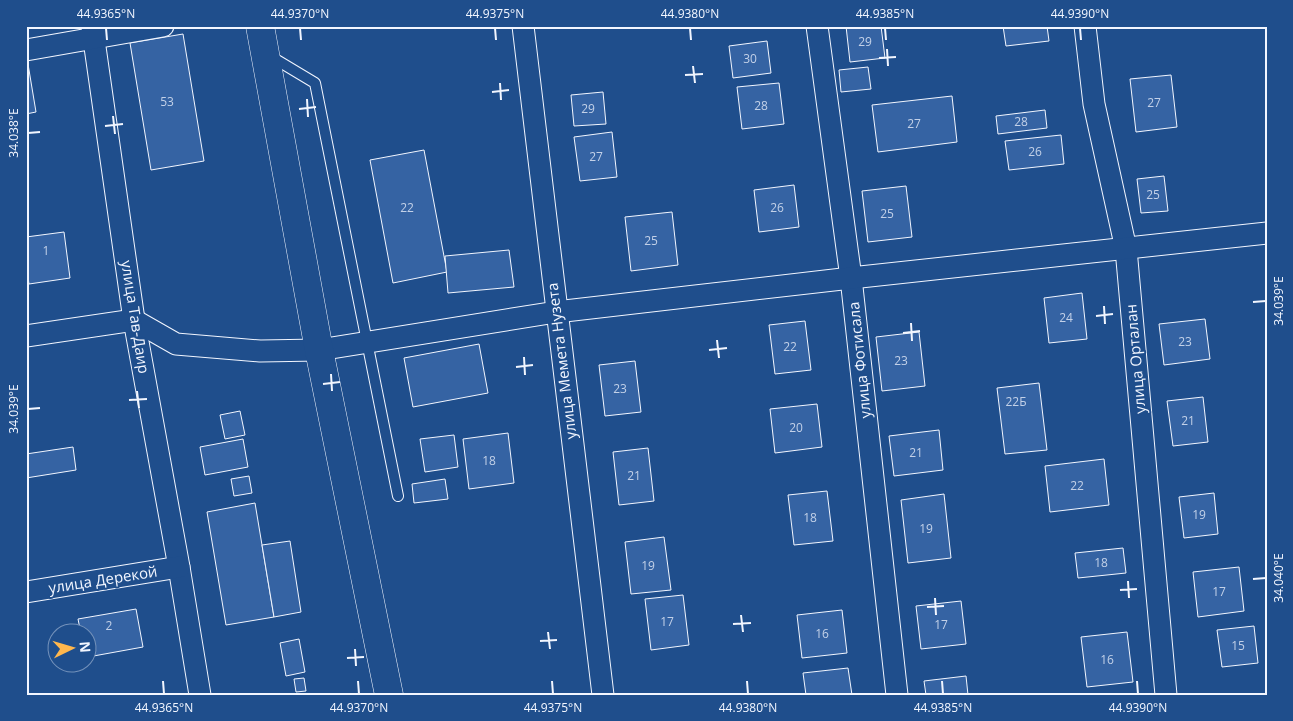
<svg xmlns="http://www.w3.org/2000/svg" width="1293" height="721" font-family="'Open Sans',sans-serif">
<rect width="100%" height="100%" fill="#1f4e8c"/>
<!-- building -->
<g fill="#3563a3" stroke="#f2f6ff">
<polygon points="846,26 881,26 885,58 850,62"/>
<polygon points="1003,26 1047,26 1049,41 1006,46"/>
<polygon points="183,34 204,161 151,170 130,43"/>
<polygon points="767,41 771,73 733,78 729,46"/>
<polygon points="26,64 28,64 36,112 26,114"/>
<polygon points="868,67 871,89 841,92 839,70"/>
<polygon points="1171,75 1177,127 1136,132 1130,79"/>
<polygon points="779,83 784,124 742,129 737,87"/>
<polygon points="603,92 606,124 574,126 571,95"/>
<polygon points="952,96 957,142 878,152 872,105"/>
<polygon points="1045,110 1047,128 998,134 996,116"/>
<polygon points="612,132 617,177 580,181 574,137"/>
<polygon points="1061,135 1064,164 1009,170 1005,141"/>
<polygon points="424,150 447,272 393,283 370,160"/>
<polygon points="1164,176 1168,211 1141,213 1137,179"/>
<polygon points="794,185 799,227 759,232 754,190"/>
<polygon points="906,186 912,237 868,242 862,191"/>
<polygon points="672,212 678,265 631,271 625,217"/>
<polygon points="64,232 70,278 29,284 26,266 26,237"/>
<polygon points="509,250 514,287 448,293 445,256"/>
<polygon points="1082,293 1087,339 1049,343 1044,298"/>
<polygon points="1205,319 1210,359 1164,365 1159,324"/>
<polygon points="805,321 811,370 775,374 769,325"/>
<polygon points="919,332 925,386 882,391 876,337"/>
<polygon points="479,344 488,393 413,407 404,358"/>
<polygon points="635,361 641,412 605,416 599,365"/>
<polygon points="1039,383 1047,450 1005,454 997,388"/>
<polygon points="1203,397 1208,442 1173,446 1167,401"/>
<polygon points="817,404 822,447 775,453 770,409"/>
<polygon points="240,411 245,435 225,439 220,415"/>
<polygon points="939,430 943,470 894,476 889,436"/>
<polygon points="508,433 514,483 469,489 463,439"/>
<polygon points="454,435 458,467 425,472 420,439"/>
<polygon points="243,439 248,467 205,475 200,447"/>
<polygon points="73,447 76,470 26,478 26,454"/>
<polygon points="648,448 654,501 619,505 613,452"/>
<polygon points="1104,459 1109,505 1050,512 1045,466"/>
<polygon points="249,476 252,493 234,496 231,479"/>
<polygon points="445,479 448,499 414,503 412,484"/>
<polygon points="827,491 833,541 794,545 788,495"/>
<polygon points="1214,493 1218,534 1184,538 1179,497"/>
<polygon points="944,494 951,558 908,563 901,500"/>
<polygon points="255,503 274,617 226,625 207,512"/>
<polygon points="664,537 671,590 631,594 625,542"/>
<polygon points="290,541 301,612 274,617 262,545"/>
<polygon points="1123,548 1126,573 1078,578 1075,553"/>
<polygon points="1239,567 1244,611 1198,617 1193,572"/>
<polygon points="683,595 689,645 651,650 645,599"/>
<polygon points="961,601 966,644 921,649 916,606"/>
<polygon points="136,609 143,647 88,657 88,634 81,634 78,619"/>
<polygon points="842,610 847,653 802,658 797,615"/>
<polygon points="1254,626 1258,663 1222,667 1217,630"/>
<polygon points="1127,632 1133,682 1087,687 1081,637"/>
<polygon points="299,639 305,672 286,676 280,643"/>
<polygon points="848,668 852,695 806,695 803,673"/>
<polygon points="966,676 968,695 926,695 924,681"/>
<polygon points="304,678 306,691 296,692 294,679"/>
</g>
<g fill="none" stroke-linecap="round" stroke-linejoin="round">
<defs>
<polyline id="service" points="270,56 315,83 398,496"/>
<g id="minor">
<polyline points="92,26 134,320 179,567 200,695"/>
<polyline points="523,26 603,695"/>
<polyline points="817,26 851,278 897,695"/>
<polyline points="1085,26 1094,104 1126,249 1166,695"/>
<polyline points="26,50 163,26"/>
<polyline points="26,336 134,320 176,344 260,351 319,350 556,312 851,278 1267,233"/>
<polyline points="26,592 179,567"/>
</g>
<polyline id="secondary" points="260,26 319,350 389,695"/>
</defs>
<!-- service casing -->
<use href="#service" stroke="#f2f6ff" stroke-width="12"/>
<!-- minor casing -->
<use href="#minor" stroke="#f2f6ff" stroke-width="23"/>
<!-- secondary casing -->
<use href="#secondary" stroke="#f2f6ff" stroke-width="29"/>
<!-- service -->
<use href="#service" stroke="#1f4e8c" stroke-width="10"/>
<!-- minor -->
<use href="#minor" stroke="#1f4e8c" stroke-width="21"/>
<!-- secondary -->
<use href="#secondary" stroke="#1f4e8c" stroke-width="28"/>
</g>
<!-- ticks -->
<path fill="none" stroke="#f2f6ff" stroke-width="2" d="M 106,28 L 107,40M 300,28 L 301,40M 495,28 L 496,40M 690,28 L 691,40M 885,28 L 886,40M 1080,28 L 1081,40M 887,49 L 888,66M 879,58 L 896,57M 693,66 L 695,83M 685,75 L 703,74M 500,83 L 501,100M 492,92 L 509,90M 307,99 L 308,117M 299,109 L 316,107M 113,116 L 115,134M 105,126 L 123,124M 28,133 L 40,132M 1253,302 L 1266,301M 1104,306 L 1105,324M 1096,316 L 1113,314M 911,323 L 912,341M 903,333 L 920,331M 717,340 L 719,358M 709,350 L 727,348M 524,357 L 525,375M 516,367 L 533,365M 331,374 L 332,391M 323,384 L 340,382M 137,391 L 139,408M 129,400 L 147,399M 28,409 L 40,408M 1253,579 L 1266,578M 1128,581 L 1129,598M 1120,590 L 1137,589M 935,598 L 936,615M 927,607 L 944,606M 741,615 L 743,632M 733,624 L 751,623M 548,632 L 550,649M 540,641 L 557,640M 355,649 L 356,666M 347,658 L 364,657M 163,681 L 164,694M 358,681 L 359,694M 552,681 L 553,694M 747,681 L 748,694M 942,681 L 943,694M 1137,681 L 1138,694"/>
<g text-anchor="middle" stroke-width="4" stroke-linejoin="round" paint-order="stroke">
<!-- number labels -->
<g font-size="12" fill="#c3d1e8">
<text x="865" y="46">29</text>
<text x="750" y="63">30</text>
<text x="167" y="106">53</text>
<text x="1154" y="107">27</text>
<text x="761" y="110">28</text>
<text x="588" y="113">29</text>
<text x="1021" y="126">28</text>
<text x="914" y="128">27</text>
<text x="1035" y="156">26</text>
<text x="596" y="161">27</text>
<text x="1153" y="199">25</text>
<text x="407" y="212">22</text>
<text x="777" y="212">26</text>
<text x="887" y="218">25</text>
<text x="651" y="245">25</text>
<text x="46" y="255">1</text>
<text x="1066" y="322">24</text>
<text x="1185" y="346">23</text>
<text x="790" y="351">22</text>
<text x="901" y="365">23</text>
<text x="620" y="393">23</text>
<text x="1016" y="406">22Б</text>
<text x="1188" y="425">21</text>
<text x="796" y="432">20</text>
<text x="916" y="457">21</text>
<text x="489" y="465">18</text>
<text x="634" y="480">21</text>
<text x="1077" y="490">22</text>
<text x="1199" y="519">19</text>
<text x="810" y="522">18</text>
<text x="926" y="533">19</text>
<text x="1101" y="567">18</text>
<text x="648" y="570">19</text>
<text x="1219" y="596">17</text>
<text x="667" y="626">17</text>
<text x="941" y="629">17</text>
<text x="109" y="630">2</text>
<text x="822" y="638">16</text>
<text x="1238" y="650">15</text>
<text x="1107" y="664">16</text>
</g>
<!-- street labels -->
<g font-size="15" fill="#f2f6ff" stroke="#1f4e8c">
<text transform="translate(135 317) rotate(81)" y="5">улица Тав-Даир</text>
<text transform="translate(1136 359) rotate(-95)" y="5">улица Орталан</text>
<text transform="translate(860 360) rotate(-96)" y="5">улица Фотисала</text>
<text transform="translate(562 361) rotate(-97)" y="5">улица Мемета Нузета</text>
<text transform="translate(103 580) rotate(-9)" y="5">улица Дерекой</text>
</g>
</g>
<!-- border -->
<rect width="1293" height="721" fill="none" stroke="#1f4e8c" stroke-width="55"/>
<!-- north arrow -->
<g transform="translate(72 648) rotate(85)"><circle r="24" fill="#1f4e8c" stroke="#7391ba"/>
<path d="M0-4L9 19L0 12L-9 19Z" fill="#ffb74d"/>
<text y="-8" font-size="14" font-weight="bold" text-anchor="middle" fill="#f2f6ff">N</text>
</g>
<rect x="28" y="28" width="1238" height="666" fill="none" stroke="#f2f6ff" stroke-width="2"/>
<g font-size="12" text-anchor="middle" fill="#f2f6ff">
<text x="106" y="18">44.9365°N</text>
<text x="300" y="18">44.9370°N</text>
<text x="495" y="18">44.9375°N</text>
<text x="690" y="18">44.9380°N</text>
<text x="885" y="18">44.9385°N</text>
<text x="1080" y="18">44.9390°N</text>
<text transform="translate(14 133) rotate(-90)" y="4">34.038°E</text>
<text transform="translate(1279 301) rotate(-90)" y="4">34.039°E</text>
<text transform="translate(14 409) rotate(-90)" y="4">34.039°E</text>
<text transform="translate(1279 578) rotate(-90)" y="4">34.040°E</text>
<text x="164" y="712">44.9365°N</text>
<text x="359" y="712">44.9370°N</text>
<text x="553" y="712">44.9375°N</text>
<text x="748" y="712">44.9380°N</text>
<text x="943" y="712">44.9385°N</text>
<text x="1138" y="712">44.9390°N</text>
</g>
</svg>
